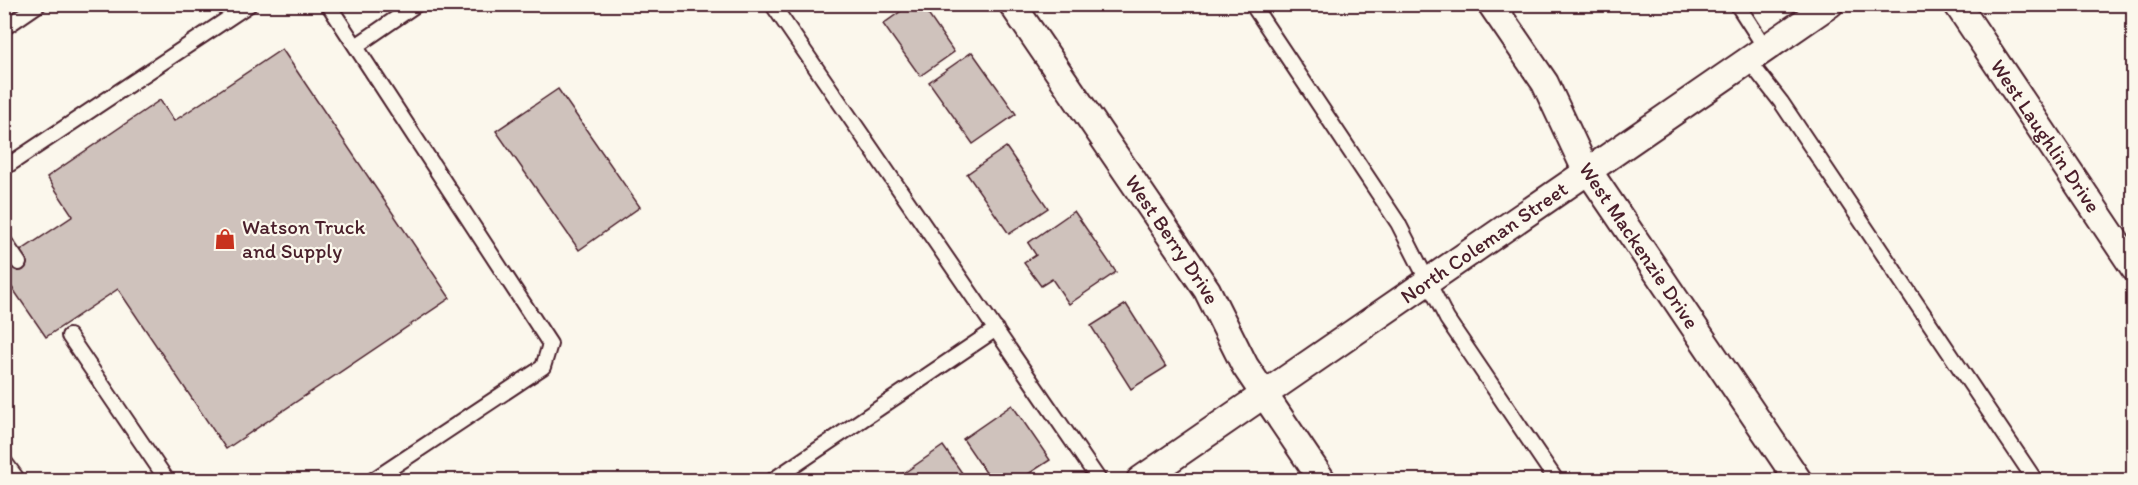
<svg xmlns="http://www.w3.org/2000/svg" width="2138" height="485" font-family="Itim,sans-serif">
<rect width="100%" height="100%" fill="#fbf7ec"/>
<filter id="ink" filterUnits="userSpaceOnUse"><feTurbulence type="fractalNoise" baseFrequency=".0167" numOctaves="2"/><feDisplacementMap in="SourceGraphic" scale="12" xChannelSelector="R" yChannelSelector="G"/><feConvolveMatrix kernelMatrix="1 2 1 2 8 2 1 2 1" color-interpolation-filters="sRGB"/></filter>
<g filter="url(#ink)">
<!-- building -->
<g fill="#cfc2bc" stroke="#4a1f2b" stroke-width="1.5">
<polygon points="911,4 921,4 954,52 920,76 883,24"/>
<polygon points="282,49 450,298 226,449 118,289 46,337 4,276 4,262 73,216 47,177 160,100 174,121"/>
<polygon points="972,52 1016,114 973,144 929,82"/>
<polygon points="558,89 640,207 579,250 496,131"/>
<polygon points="1006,147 1048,208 1009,234 967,174"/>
<polygon points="1074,211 1116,272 1069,304 1052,279 1041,286 1024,263 1036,255 1028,243"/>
<polygon points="1126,304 1166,367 1131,389 1091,326"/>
<polygon points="1012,405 1050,460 1019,480 991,480 963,439"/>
<polygon points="943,446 967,480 894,480"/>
</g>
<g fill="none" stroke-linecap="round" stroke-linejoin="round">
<defs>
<g id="lane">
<polyline points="328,4 550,344 543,367 373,480"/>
<polyline points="772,4 1099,480"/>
<polyline points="1252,4 1398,223 1447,319 1556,480"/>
<polyline points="1737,4 1766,49"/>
<polyline points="4,28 39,4"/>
<polyline points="356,46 417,4"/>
<polyline points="1749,61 1781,102 2035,480"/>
<polyline points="4,168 250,4"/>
<polyline points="4,241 19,263"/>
<polyline points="69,336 167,480"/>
<polyline points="4,461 18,480"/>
<polyline points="773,480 996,329"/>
</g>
<g id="street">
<path id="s1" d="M 1012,4 L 1207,290 L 1245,366 L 1322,480"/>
<path id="s2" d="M 1491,4 L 1545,83 L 1581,160 L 1798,480"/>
<path id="s3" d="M 1957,4 L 2134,268"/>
<path id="s4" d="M 1140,480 L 1830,4"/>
</g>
</defs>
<!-- lane casing -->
<use href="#lane" stroke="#4a1f2b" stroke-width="18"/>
<!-- street casing -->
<use href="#street" stroke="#4a1f2b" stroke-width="30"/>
<!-- lane -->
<use href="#lane" stroke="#fbf7ec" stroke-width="14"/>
<!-- street -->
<use href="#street" stroke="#fbf7ec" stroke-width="26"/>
</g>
</g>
<!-- icons -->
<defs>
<symbol id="shop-bare" viewBox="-9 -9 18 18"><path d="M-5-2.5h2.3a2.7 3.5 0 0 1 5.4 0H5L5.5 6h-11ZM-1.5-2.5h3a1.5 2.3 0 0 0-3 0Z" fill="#c8321e" stroke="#fbf7ec" stroke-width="2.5" paint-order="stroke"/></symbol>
</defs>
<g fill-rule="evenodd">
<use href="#shop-bare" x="210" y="224" width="30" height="30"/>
</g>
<g text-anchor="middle" stroke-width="4.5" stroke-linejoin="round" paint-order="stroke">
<!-- street labels -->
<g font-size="21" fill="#4a1f2b" stroke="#fbf7ec">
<text dy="7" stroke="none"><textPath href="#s3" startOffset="159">West Laughlin Drive</textPath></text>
<text dy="7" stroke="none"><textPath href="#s1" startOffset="285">West Berry Drive</textPath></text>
<text dy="7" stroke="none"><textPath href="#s4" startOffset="418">North Coleman Street</textPath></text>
<text dy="7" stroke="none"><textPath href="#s2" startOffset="284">West Mackenzie Drive</textPath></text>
</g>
<!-- poi labels -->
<g font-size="21" fill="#4a1f2b" stroke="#fbf7ec" text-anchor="start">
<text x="242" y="234">Watson Truck<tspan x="242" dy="24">and Supply</tspan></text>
</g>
</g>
<!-- margin -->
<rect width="2138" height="485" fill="none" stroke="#fbf7ec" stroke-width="24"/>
<rect x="12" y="12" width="2114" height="461" fill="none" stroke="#4a1f2b" stroke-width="2" filter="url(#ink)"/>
</svg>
